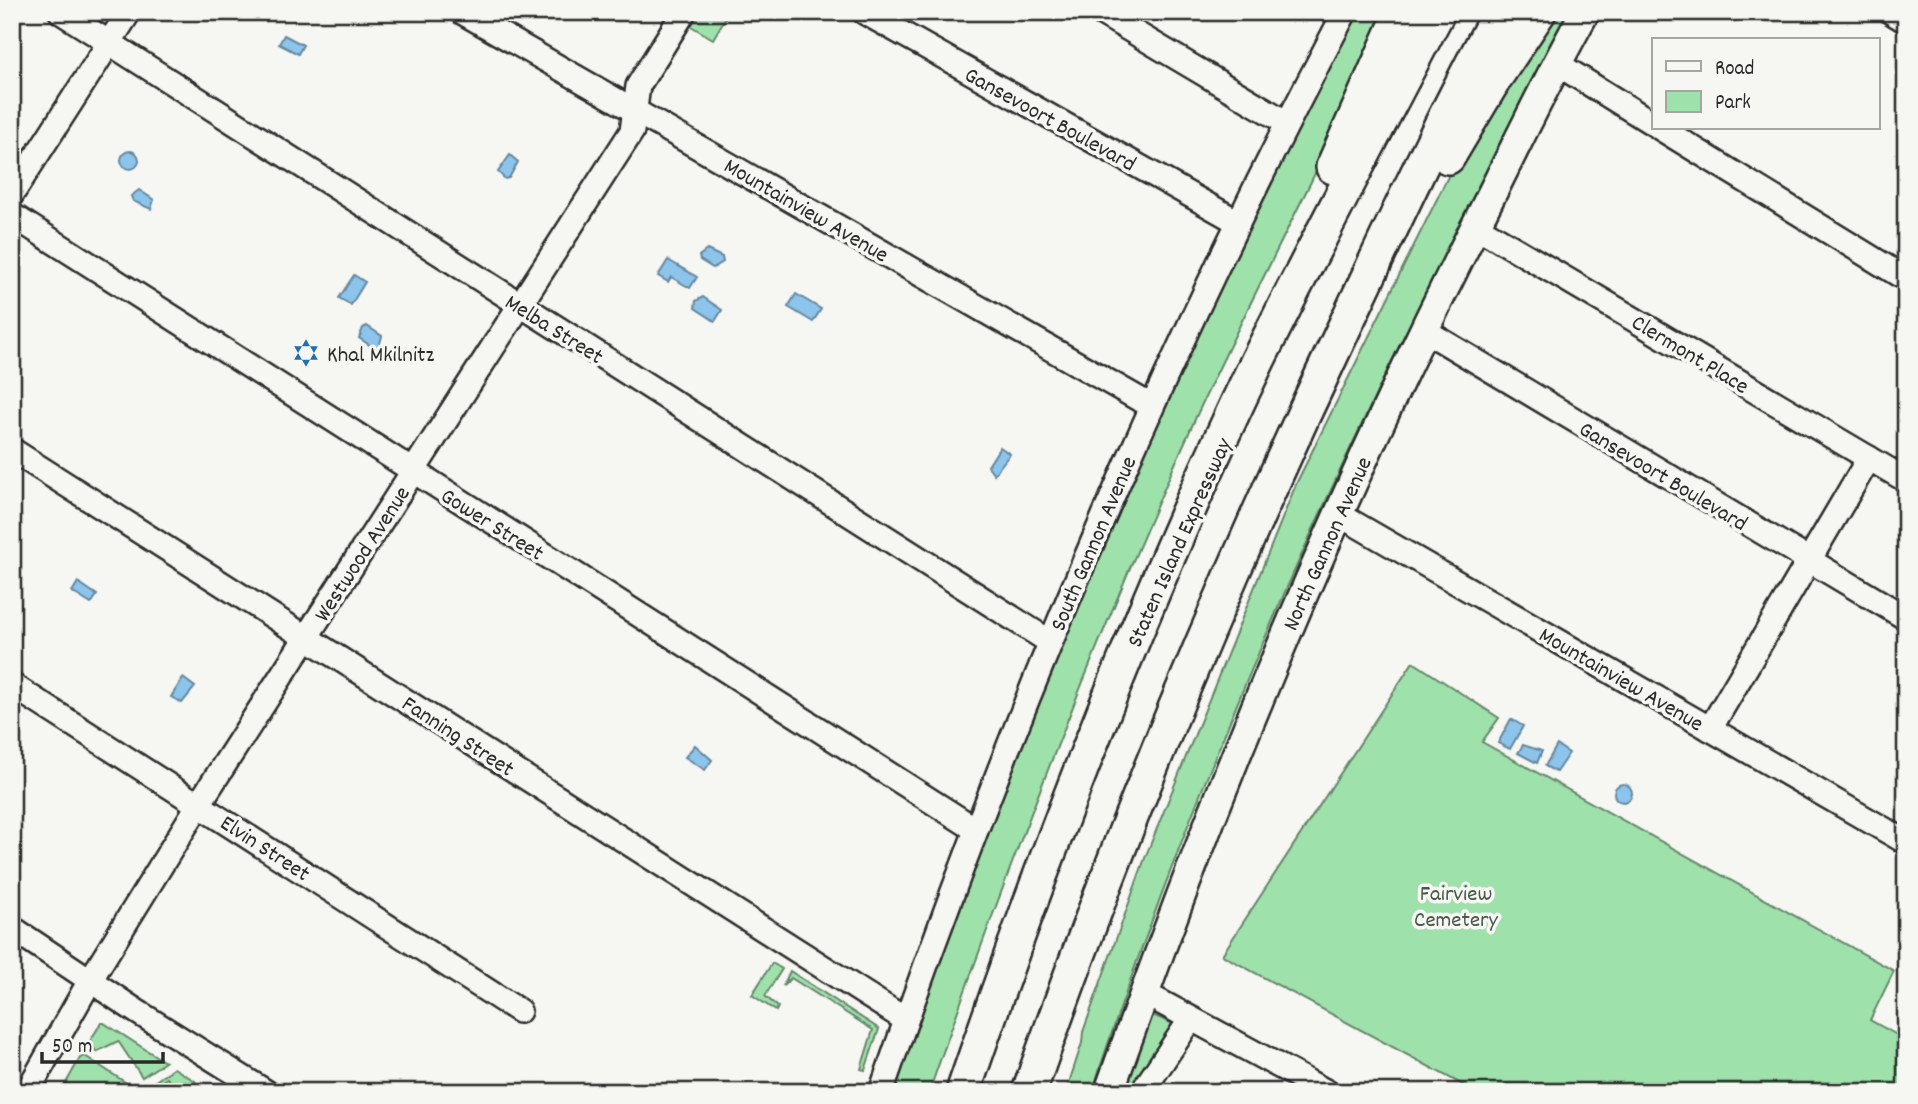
<svg xmlns="http://www.w3.org/2000/svg" width="1918" height="1104" font-family="Dekko,sans-serif">
<rect width="100%" height="100%" fill="#f6f6f2"/>
<filter id="ink" filterUnits="userSpaceOnUse"><feTurbulence type="fractalNoise" baseFrequency=".0143" numOctaves="2"/><feDisplacementMap in="SourceGraphic" scale="14" xChannelSelector="R" yChannelSelector="G"/><feConvolveMatrix kernelMatrix="1 2 1 2 8 2 1 2 1" color-interpolation-filters="sRGB"/></filter>
<g filter="url(#ink)">
<!-- green -->
<g fill="#9fe1ab" stroke="#65866b" stroke-width="2">
<polygon points="691,12 729,12 713,39 684,22"/>
<path d="M 1358,12 L 1389,12 C 1332,150 1258,281 1196,417 C 1096,638 1009,863 929,1092 L 892,1092 C 1022,721 1175,360 1358,12 Z"/>
<path d="M 1547,12 L 1571,12 C 1384,359 1215,717 1092,1092 L 1066,1092 L 1082,1043 L 1083,1032 L 1145,858 L 1297,482 L 1474,124 Z"/>
<polygon points="1413,662 1499,718 1482,742 1894,971 1870,1020 1906,1040 1906,1092 1476,1092 1222,955"/>
<polygon points="772,963 782,969 765,996 778,1007 776,1011 752,995"/>
<polygon points="790,971 879,1029 865,1070 861,1069 873,1030 791,978 783,986"/>
<polygon points="1150,1014 1171,1023 1173,1028 1132,1092 1119,1092"/>
<polygon points="101,1023 104,1023 165,1062 142,1077 118,1041 96,1052 90,1041"/>
<polygon points="85,1056 131,1086 131,1092 124,1092 121,1087 112,1092 61,1092 80,1058"/>
<polygon points="174,1068 195,1081 199,1092 176,1092 167,1078 146,1092 140,1092"/>
</g>
<!-- water -->
<g fill="#8cc4eb" stroke="#65879e" stroke-width="2">
<polygon points="284,35 303,45 298,54 279,44"/>
<circle cx="130" cy="160" r="9"/>
<polygon points="510,155 518,162 509,178 505,179 498,172"/>
<polygon points="139,190 154,200 151,209 133,201 131,196"/>
<polygon points="707,250 722,257 723,262 713,268 700,260 699,256"/>
<polygon points="668,260 697,277 690,288 671,277 668,282 658,276"/>
<polygon points="354,275 365,282 351,305 339,298"/>
<polygon points="796,294 821,309 813,322 788,307"/>
<polygon points="703,297 722,310 715,321 695,308 696,301"/>
<polygon points="367,326 382,336 379,347 374,348 359,338 363,328"/>
<polygon points="1000,447 1010,454 994,474 988,466"/>
<polygon points="78,582 97,595 91,604 72,592"/>
<polygon points="183,678 195,687 182,703 171,697"/>
<polygon points="1511,719 1523,726 1510,749 1498,743"/>
<polygon points="695,745 712,760 705,770 685,757"/>
<polygon points="1523,745 1542,751 1537,763 1518,753"/>
<polygon points="1557,745 1569,753 1556,772 1545,766"/>
<circle cx="1623" cy="793" r="9"/>
</g>
<g fill="none" stroke-linecap="round" stroke-linejoin="round">
<defs>
<g id="minor">
<polyline points="61,12 1050,642"/>
<polyline points="462,12 1151,406"/>
<polyline points="864,12 1238,222"/>
<polyline points="1100,12 1287,123"/>
<polyline points="1891,12 1906,21"/>
<polyline points="1556,63 1654,124"/>
<polyline points="1660,128 1906,279"/>
<polyline points="12,194 129,12"/>
<polyline points="12,215 975,829"/>
<polyline points="1476,226 1906,480"/>
<polyline points="1424,330 1906,618"/>
<polyline points="12,450 906,1020"/>
<polyline points="1338,514 1906,842"/>
<polyline points="12,685 519,1011"/>
<polyline points="1710,729 1869,458"/>
<polyline points="12,928 136,1011 266,1092"/>
<polyline points="1144,993 1327,1092"/>
<polyline points="27,1092 91,979 199,804 632,131 638,86 684,12"/>
<path d="M 881,1092 C 1009,721 1161,360 1345,12"/>
<polyline points="1142,1092 1191,1019"/>
</g>
<path id="major" d="M 1109,1092 C 1213,797 1333,508 1474,229 C 1511,157 1545,83 1585,12"/>
<g id="highway">
<polyline points="1448,157 1495,78 1539,12"/>
<polyline points="1333,167 1402,12"/>
<path d="M 963,1092 C 1048,844 1144,596 1258,360 C 1316,243 1377,128 1438,12"/>
<path d="M 1029,1092 C 1120,831 1226,576 1345,326 C 1395,220 1444,114 1500,12"/>
</g>
</defs>
<!-- minor casing -->
<use href="#minor" stroke="#2b2b2b" stroke-width="28"/>
<!-- major casing -->
<use href="#major" stroke="#2b2b2b" stroke-width="33"/>
<!-- highway casing -->
<use href="#highway" stroke="#2b2b2b" stroke-width="38"/>
<!-- minor -->
<use href="#minor" stroke="#f6f6f2" stroke-width="23"/>
<!-- major -->
<use href="#major" stroke="#f6f6f2" stroke-width="28"/>
<!-- highway -->
<use href="#highway" stroke="#f6f6f2" stroke-width="33"/>
</g>
</g>
<!-- icons -->
<defs>
<symbol id="synagogue-bare" viewBox="-9 -9 18 18"><path d="M0-6.5L5.6 3.2H-5.6ZM0 6.5L5.6-3.2H-5.6Z" fill="#1f6fb2" stroke="#f6f6f2" stroke-width="2.5" paint-order="stroke"/></symbol>
</defs>
<g fill-rule="evenodd">
<use href="#synagogue-bare" x="287" y="334" width="38" height="38"/>
</g>
<g text-anchor="middle" stroke-width="7" stroke-linejoin="round" paint-order="stroke">
<!-- street labels -->
<g font-size="23" fill="#2b2b2b" stroke="#f6f6f2">
<text transform="translate(1051 118) rotate(29)" y="8">Gansevoort Boulevard</text>
<text transform="translate(807 209) rotate(30)" y="8">Mountainview Avenue</text>
<text transform="translate(555 328) rotate(32)" y="8">Melba Street</text>
<text transform="translate(1691 353) rotate(31)" y="8">Clermont Place</text>
<text transform="translate(1664 475) rotate(31)" y="8">Gansevoort Boulevard</text>
<text transform="translate(493 523) rotate(32)" y="8">Gower Street</text>
<text transform="translate(1178 542) rotate(-66)" y="8">Staten Island Expressway</text>
<text transform="translate(1092 543) rotate(-67)" y="8">South Gannon Avenue</text>
<text transform="translate(1326 543) rotate(-66)" y="8">North Gannon Avenue</text>
<text transform="translate(361 553) rotate(-57)" y="8">Westwood Avenue</text>
<text transform="translate(1622 678) rotate(30)" y="8">Mountainview Avenue</text>
<text transform="translate(459 735) rotate(33)" y="8">Fanning Street</text>
<text transform="translate(266 847) rotate(33)" y="8">Elvin Street</text>
</g>
<!-- poi labels -->
<g font-size="23" fill="#2b2b2b" stroke="#f6f6f2" text-anchor="start">
<text x="327" y="361">Khal Mkilnitz</text>
</g>
<!-- park labels -->
<g font-size="23" fill="#48584b" stroke="#f6f6f2">
<text x="1456" y="900">Fairview<tspan x="1456" dy="26">Cemetery</tspan></text>
</g>
</g>
<!-- margin -->
<rect width="1918" height="1104" fill="none" stroke="#f6f6f2" stroke-width="42"/>
<rect x="21" y="21" width="1876" height="1062" fill="none" stroke="#2b2b2b" stroke-width="2.5" filter="url(#ink)"/>
<!-- legend -->
<rect x="1652" y="38" width="228" height="91" fill="#f6f6f2" stroke="#a5a5a2" stroke-width="2"/>
<rect x="1666" y="61" width="35" height="10" fill="#f6f6f2" stroke="#a5a5a2" stroke-width="2"/>
<text x="1715" y="74" font-size="21" fill="#2b2b2b">Road</text>
<rect x="1666" y="91" width="35" height="21" fill="#9fe1ab" stroke="#a5a5a2" stroke-width="2"/>
<text x="1715" y="108" font-size="21" fill="#2b2b2b">Park</text>
<!-- scale -->
<path d="M42 1052v10h121v-10" fill="none" stroke="#2b2b2b" stroke-width="3.5"/>
<text x="52" y="1052" font-size="21" fill="#2b2b2b" stroke="#f6f6f2" stroke-width="5" paint-order="stroke">50 m</text>
</svg>
